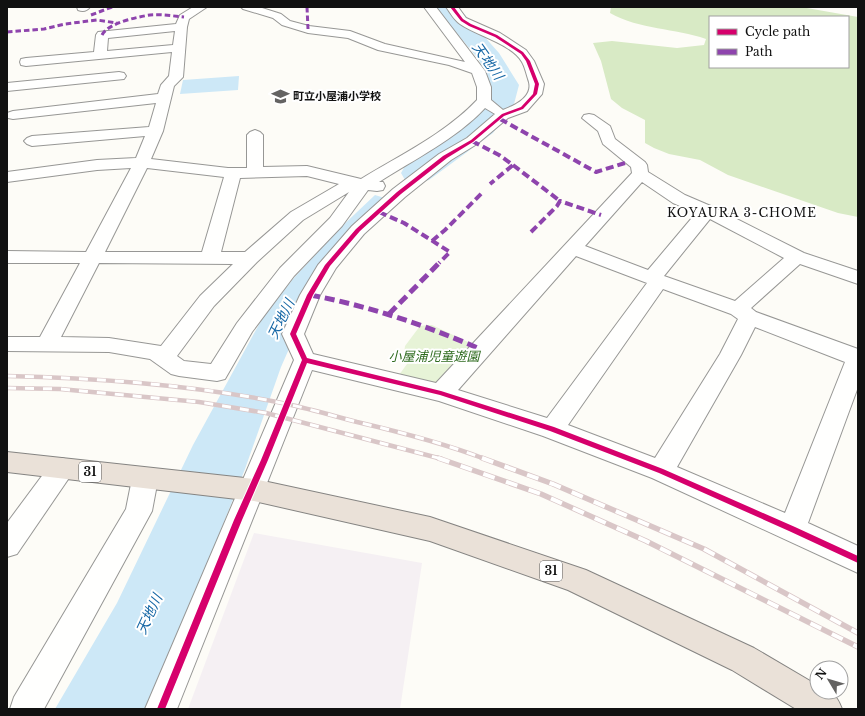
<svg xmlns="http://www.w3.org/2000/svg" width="865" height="716" font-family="'Libre Baskerville','Noto Sans JP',serif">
<rect width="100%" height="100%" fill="#fdfcf7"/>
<!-- industrial -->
<polygon fill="#f5f0f3" points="254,533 422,563 400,709 188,709"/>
<!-- green -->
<polygon fill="#e7f3d7" points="428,325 432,325 470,343 482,346 443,387 399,375 407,364 404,354 405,346 420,326"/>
<!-- forest -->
<path fill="#d8eac5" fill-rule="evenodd" d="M 611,7 L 801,7 L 858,17 L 858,217 L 838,213 L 728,175 L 700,160 L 669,154 L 654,148 L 645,143 L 645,120 L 622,108 L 611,99 L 601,61 L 593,43 L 612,41 L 677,48 L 704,45 L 706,39 C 675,28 640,30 610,13 ZM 710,17 L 848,17 L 848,67 L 710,67 Z"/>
<!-- water -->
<g fill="#cde8f7">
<polygon points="239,76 238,90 180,94 183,80"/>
<polygon points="375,195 394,201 336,261 308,306 281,367 245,469 150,709 55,709 117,603 193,445 263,317 293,279 338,230"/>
</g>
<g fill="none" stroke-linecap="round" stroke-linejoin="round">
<!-- river -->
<polygon fill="#cde8f7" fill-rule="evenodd" points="435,7 458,7 499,53 519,85 514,104 493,133 429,180 417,183 405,180 401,173 405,166 471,121 486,103 491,85 479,60"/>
<defs>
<g id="minor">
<path d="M 77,7 L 90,7 C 87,11 83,12 78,10 Z"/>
<path d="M 193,7 L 207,7 L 189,19 L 187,27 L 183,77 L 174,86 L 163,131 L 151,159 L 228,168 L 247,168 L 247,135 L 250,132 L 255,130 L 260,132 L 263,135 L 263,167 L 307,166 L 361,179 C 400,155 445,134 477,100 L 477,87 L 472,73 L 449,65 L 378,50 L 348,38 L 308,33 L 282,25 L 273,18 L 243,9 L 241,7 L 259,7 L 281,14 L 290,21 L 309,26 L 350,31 L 385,44 L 465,62 L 424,7 L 436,7 L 485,71 L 491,87 L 491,100 L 503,110 C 516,105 535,96 528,79 C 526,73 525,67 522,62 C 512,44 475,35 460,24 C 454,20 450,12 446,7 L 458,7 L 466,18 L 500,33 L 526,50 L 534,61 L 544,84 L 542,94 L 527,111 L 508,118 L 477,144 L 451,160 L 405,197 L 364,234 L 336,268 L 320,295 L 304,334 L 313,354 L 436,383 L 632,173 L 631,167 L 603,144 L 598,131 L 582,118 L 584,115 L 589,114 L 594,115 L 610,126 L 615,139 L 645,162 L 647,165 L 648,172 L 685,195 L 713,207 L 804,253 L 858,271 L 858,284 L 800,264 L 751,308 L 756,312 L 858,349 L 858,387 L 808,523 L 858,546 L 858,573 L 652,478 L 543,436 L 439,401 L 312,370 L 177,709 L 145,709 L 294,360 L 282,334 L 300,295 L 318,265 L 352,226 L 393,189 L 439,154 L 467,138 L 495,114 L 485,108 C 456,139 415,159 379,182 L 383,182 L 385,186 L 383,190 L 377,191 L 368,190 L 342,226 L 294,276 L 252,332 L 225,379 L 217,381 L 179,376 L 171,374 L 150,359 L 109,352 L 7,351 L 7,337 L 40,337 L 80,263 L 7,263 L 7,251 L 86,252 L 131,168 L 97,170 L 7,182 L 7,172 L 97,160 L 136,158 L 145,136 L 32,146 L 27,144 L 24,141 L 27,138 L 32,136 L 149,127 L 156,103 L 13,119 L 8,118 L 7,113 L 13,111 L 158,94 L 161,85 L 169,76 L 172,52 L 26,66 L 21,65 L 20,62 L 21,59 L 26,58 L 94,52 L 96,35 L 98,32 L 176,24 L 180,15 ZM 175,31 L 173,45 L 107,51 L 108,38 ZM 147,168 L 224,177 L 202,252 L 105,252 ZM 307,176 L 339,184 L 291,212 L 245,252 L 221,252 L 240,178 ZM 642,182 L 673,203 L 696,213 L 648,270 L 585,246 ZM 349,192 L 330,218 L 280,268 L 237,323 L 211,364 L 184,361 L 177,356 L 214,306 L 257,262 L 303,220 ZM 710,219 L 784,258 L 735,301 L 664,276 ZM 576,256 L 647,283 L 547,418 L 458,390 ZM 99,263 L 233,264 L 200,296 L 161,346 L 109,338 L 61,337 ZM 663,289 L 731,314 L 738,319 L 720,354 L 655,458 L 568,425 ZM 755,327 L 845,362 L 785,513 L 677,467 L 741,355 Z"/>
<polygon points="119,72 124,73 126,76 124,79 7,91 7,83"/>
<polygon points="62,458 71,461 75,468 71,475 17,554 7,557 7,523 53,461"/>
<polygon points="145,468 154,471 158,479 152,511 44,709 10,709 14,697 126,509 132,479 136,471"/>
</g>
<path id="highway" d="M 7,452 L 254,479 L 430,517 L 586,570 L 754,648 L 817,685 L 817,692 C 833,692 836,694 842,709 L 796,709 L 732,670 L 568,590 L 430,541 L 254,501 L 7,472 Z"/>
</defs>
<!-- minor casing -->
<use href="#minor" stroke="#979795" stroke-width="2"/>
<!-- highway casing -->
<use href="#highway" stroke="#858482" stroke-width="2"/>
<!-- minor -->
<use href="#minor" fill="#fffffe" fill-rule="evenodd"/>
<!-- highway -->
<use href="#highway" fill="#eae1d8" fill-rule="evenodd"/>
<defs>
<g id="rail-far1">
<path d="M 7,376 C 100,378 195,385 287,404 C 310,409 334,416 357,422 C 400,432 443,443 485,459"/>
<polyline points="7,388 60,389 199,402 266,413 442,459"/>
</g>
<g id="rail">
<polyline points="438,458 541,494 646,541 858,647"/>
<polyline points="482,458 553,484 704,549 858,633"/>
</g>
</defs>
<!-- rail-far1 casing -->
<use href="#rail-far1" stroke="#d9c6c7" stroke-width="4.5"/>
<!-- rail casing -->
<use href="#rail" stroke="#d9c6c7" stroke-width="5.5"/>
<!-- rail-far1 -->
<use href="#rail-far1" stroke="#fff" stroke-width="3" stroke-dasharray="9" stroke-linecap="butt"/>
<!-- rail -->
<use href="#rail" stroke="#fff" stroke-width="4" stroke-dasharray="12" stroke-linecap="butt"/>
<!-- quiet-far2 -->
<g stroke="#8e44ad" stroke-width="3" stroke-dasharray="5.5 3" stroke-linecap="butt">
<polyline points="307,7 308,29"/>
<polyline points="91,15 112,7"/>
<polyline points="7,32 44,29 65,24 97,20 117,23"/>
<path d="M 102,35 C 108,23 137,17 150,15 C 161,14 173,16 184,17"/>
</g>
<!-- quiet-far1 -->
<g stroke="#8e44ad" stroke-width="4" stroke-dasharray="8 4" stroke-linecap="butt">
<polyline points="500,119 596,172 625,163"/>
<polyline points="472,141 499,155 513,165 490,184"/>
<polyline points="513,165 560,201"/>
<polyline points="379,212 404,223 450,252 439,263"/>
<polyline points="531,232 557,206 560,201 601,215"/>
<polyline points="432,241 445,230 482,193"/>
</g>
<!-- quiet -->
<g stroke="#8e44ad" stroke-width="5" stroke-dasharray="10 5" stroke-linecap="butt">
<path d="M 310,295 C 369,306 425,325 480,349"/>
<polyline points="389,314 440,262"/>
</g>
<defs>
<polygon id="cycleway" points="450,7 454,7 463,19 471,24 497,35 523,52 530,61 539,84 537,94 523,109 504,116 473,142 447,158 401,194 360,231 330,266 313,295 296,334 307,358 441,391 554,427 663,469 795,527 858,556 858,563 789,531 659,473 550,431 440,395 307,363 268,460 242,520 165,709 157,709 234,520 261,460 302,360 290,334 307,295 325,265 356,229 397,192 443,156 471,140 502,114 521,107 533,94 535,84 526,61 521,54 495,37 469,26 461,21"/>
</defs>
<!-- cycleway casing -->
<use href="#cycleway" stroke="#fff" stroke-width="2"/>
<!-- cycleway -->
<use href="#cycleway" fill="#d6006c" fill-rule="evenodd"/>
</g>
<!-- icons -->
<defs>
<symbol id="school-bare" viewBox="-9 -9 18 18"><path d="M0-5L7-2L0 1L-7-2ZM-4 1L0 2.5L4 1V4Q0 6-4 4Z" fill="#646362" stroke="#fff" stroke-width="2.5" paint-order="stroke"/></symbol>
</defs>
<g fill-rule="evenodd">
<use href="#school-bare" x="268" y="84" width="25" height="25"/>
</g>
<g text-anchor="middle" stroke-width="4" stroke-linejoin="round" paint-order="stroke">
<!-- far-poi labels -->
<g font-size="11" font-weight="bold" fill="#111" stroke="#fff" text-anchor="start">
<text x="293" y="100">町立小屋浦小学校</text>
</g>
<!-- far-neighbourhood labels -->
<g font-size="12" letter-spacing="1" fill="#111" stroke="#fff">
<text x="742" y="217">KOYAURA 3-CHOME</text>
</g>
<!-- shield labels -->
<g fill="#fff" stroke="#585858" stroke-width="1">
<rect x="79" y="462" width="22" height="20" rx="3"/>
<rect x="540" y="561" width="22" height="20" rx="3"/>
</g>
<g font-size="12" font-weight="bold" fill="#111">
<text x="90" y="476">31</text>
<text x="551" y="575">31</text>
</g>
<!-- park labels -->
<g font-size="13" font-style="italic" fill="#2f6b1f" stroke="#fff">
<text x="434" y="361">小屋浦児童遊園</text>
</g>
<!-- water labels -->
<g font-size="14" font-style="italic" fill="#1768a6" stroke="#fff">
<text transform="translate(488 61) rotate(55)" y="5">天地川</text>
<text transform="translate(281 319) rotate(-64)" y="5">天地川</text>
<text transform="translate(149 614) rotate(-65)" y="5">天地川</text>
</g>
</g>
<!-- border -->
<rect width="865" height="716" fill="none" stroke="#111111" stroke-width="16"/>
<!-- legend -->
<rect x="709" y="16" width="140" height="52" fill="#ffffff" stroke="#a0a0a0"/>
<rect x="717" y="29" width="20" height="6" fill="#d6006c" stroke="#a0a0a0"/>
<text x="745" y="36" font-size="12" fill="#111111">Cycle path</text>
<rect x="717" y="49" width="20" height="6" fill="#8e44ad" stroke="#a0a0a0"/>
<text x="745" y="56" font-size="12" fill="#111111">Path</text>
<!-- north arrow -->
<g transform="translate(829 680) rotate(308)"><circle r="19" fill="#ffffff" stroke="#a0a0a0"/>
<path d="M0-3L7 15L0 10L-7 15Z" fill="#646362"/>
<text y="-6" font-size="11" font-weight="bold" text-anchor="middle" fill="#111111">N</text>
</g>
</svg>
